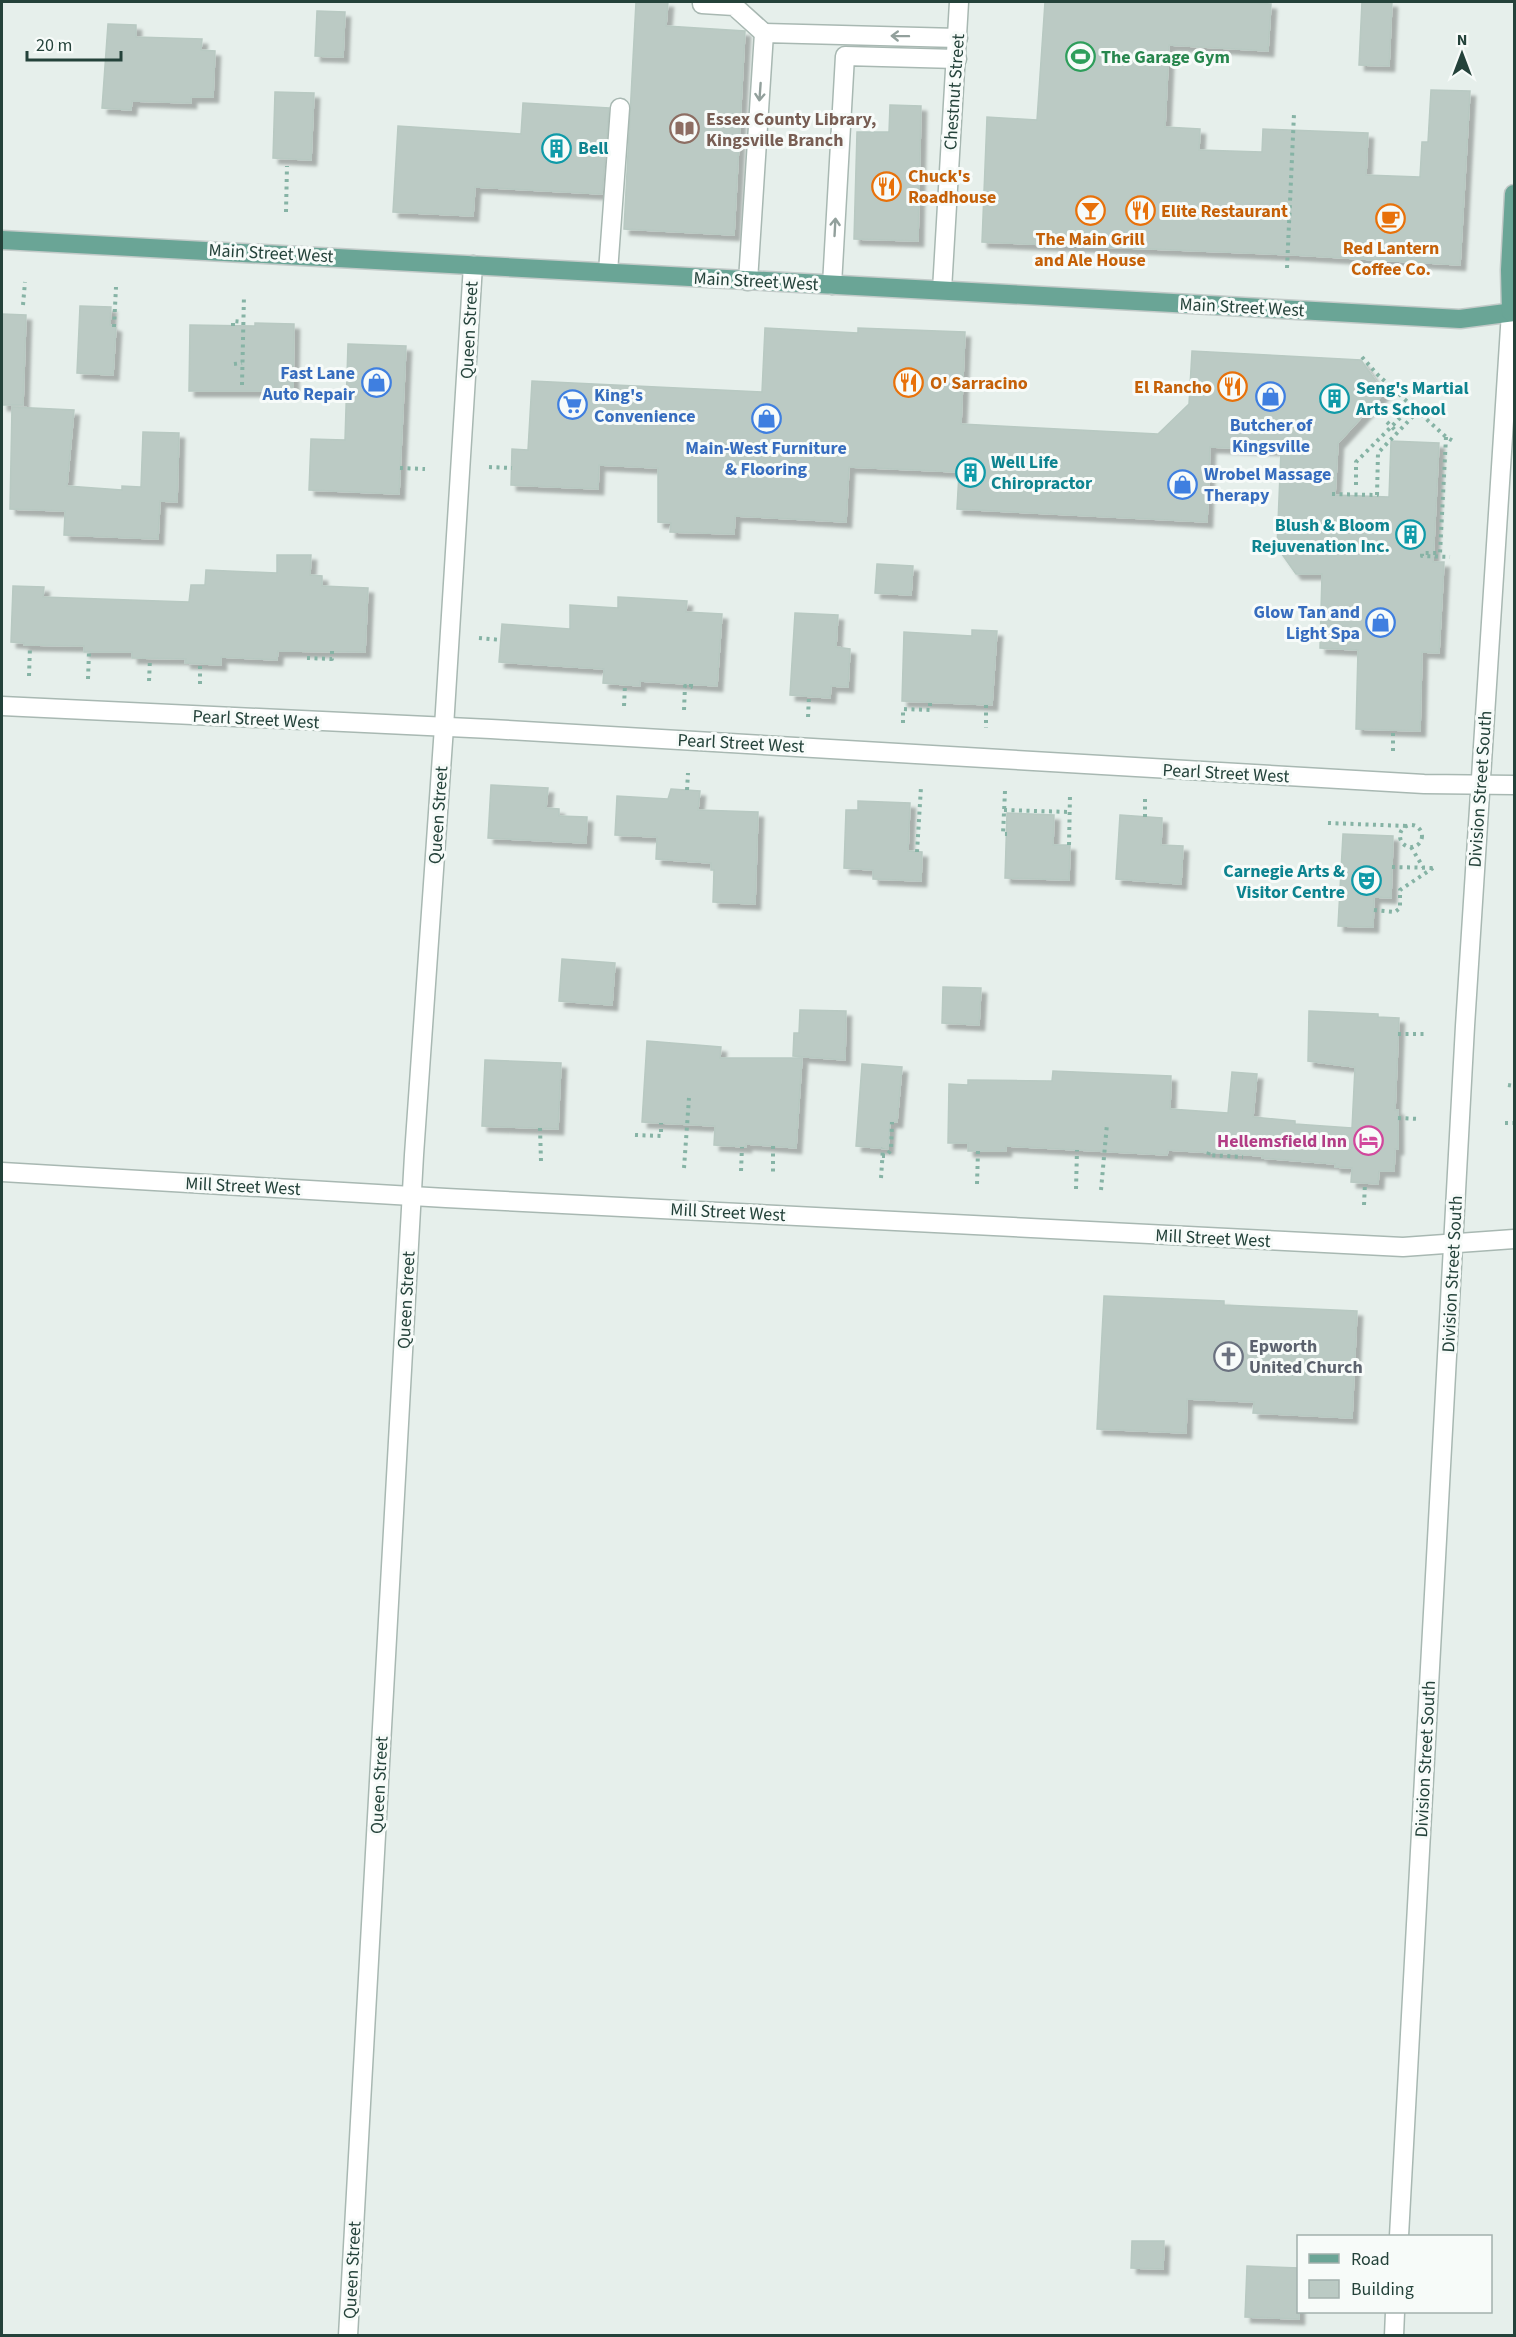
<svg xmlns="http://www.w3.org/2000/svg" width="1516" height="2337" font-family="'Source Sans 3',sans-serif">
<defs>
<filter id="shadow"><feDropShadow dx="5.5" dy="5.5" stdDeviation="1.5" flood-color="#0004"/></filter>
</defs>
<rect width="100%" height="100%" fill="#e6efeb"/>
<!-- building -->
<g fill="#bbcac4" stroke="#b8c9c2" stroke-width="1.5" filter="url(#shadow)">
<polygon points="636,2 668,2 666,26 745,31 734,235 624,229"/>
<polygon points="1045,2 1232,2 1271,4 1268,51 1169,45 1165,127 1200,129 1199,150 1262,152 1263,129 1368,133 1366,175 1420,177 1422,142 1428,142 1431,90 1470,91 1460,265 1295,255 982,242 987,117 1037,120"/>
<polygon points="1362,2 1392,2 1389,66 1359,65"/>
<polygon points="317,11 345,12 343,57 315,56"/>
<polygon points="108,24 136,25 136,37 202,39 201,50 215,51 213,97 191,97 191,103 132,101 131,110 102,108"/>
<polygon points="275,92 314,93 311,160 273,158"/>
<polygon points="523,103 609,108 602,194 475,187 473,216 393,212 398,126 521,134"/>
<polygon points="890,105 921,106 918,241 854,239 857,132 889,132"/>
<polygon points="80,306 111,307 110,325 116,327 113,375 77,373"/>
<polygon points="2,314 26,315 23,405 2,405"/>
<polygon points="255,323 294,324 293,391 189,391 190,325 255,326"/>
<polygon points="765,328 858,333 858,328 965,332 961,424 1158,434 1189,404 1192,351 1361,360 1384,393 1338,443 1335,495 1389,497 1391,441 1439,443 1433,562 1444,562 1439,653 1422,652 1420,731 1356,729 1358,650 1320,648 1322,574 1296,574 1277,547 1281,450 1210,447 1207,522 957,509 959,472 849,467 846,522 735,516 734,534 670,532 671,523 658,522 658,468 599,465 598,489 511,485 512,449 528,450 532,381 762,392"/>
<polygon points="348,344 406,346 399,494 309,490 311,439 345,440"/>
<polygon points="12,407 74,410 67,486 122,490 122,486 141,487 143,432 179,433 177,502 160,501 158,539 64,535 65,511 10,509"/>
<polygon points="277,555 311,555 310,575 322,576 322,586 368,588 365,652 278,651 277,660 221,657 221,665 185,663 186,659 132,658 132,652 84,652 84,646 24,645 24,643 11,642 13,586 44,587 43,597 189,602 191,585 205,585 206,570 277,573"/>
<polygon points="877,564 913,566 911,595 875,593"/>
<polygon points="618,597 687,601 686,612 722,614 717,686 640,681 640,686 603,683 604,669 499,662 502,624 570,629 570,605 618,608"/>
<polygon points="795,613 838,615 836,647 850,649 848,687 831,686 830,698 790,695"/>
<polygon points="972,630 997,631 992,705 902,701 904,632 972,636"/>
<polygon points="491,785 548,788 546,808 559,809 559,816 587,817 586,843 488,838"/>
<polygon points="671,789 700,791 698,810 758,812 755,904 713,902 714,870 711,870 711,863 656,859 657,837 615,835 617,796 668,799"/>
<polygon points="858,801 910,803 908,851 922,852 921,881 873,879 873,870 844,868 846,810 858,810"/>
<polygon points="1007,813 1054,815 1053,845 1070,845 1069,880 1005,878"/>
<polygon points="1120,815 1162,818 1161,845 1183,846 1181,884 1116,879"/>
<polygon points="1343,834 1393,836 1391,898 1374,897 1373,927 1338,926"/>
<polygon points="562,959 615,963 612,1005 559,1001"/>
<polygon points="943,987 981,988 979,1025 942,1023"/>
<polygon points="800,1010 846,1011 845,1060 793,1056 794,1033 799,1033"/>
<polygon points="1309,1011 1378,1014 1378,1017 1399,1018 1395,1110 1398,1110 1398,1149 1395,1149 1394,1171 1379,1171 1378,1184 1351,1182 1352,1168 1335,1167 1335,1164 1262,1158 1263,1156 1168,1150 1167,1155 1006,1146 1006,1151 968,1151 968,1143 948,1143 949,1084 968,1085 968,1080 1052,1081 1053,1071 1171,1076 1170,1109 1228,1113 1232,1072 1257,1074 1253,1117 1295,1121 1295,1124 1352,1128 1355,1067 1308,1061"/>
<polygon points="647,1041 721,1047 720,1058 802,1058 796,1148 746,1144 746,1147 714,1145 715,1126 642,1122"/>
<polygon points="485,1060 561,1063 558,1129 482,1126"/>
<polygon points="862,1064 902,1067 897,1122 890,1122 888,1149 856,1146"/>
<polygon points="1104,1296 1224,1301 1224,1305 1357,1311 1352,1418 1253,1413 1254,1402 1187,1399 1186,1433 1097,1429"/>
<polygon points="1132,2241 1164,2241 1163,2269 1131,2268"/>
<polygon points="1247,2266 1299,2268 1299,2319 1245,2317"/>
</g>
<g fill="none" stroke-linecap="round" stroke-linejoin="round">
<defs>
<g id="minor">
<polyline points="702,2 702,4 734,6 764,33"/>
<polyline points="608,272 620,108"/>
<polyline points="748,281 764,33 958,38"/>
<polyline points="832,285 845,56 957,59"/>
<polyline points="942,290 959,2"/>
<polyline points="2,706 491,729 1424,784 1514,785"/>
<polyline points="2,1172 446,1198 1403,1247 1514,1239"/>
<polyline points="1399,2236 1465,1026 1511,312"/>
<polyline points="348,2336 414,1155 444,727 473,265"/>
<polyline points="1394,2336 1395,2312"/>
</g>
<g id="major">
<path d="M 2,240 C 488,264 974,292 1460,319 L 1514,312"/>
<polyline points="1511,312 1510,270 1514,194"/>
</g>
</defs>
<!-- minor casing -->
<use href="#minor" stroke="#a8b8b2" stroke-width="21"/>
<!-- major casing -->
<use href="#major" stroke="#c2cac8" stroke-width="21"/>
<!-- path -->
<g stroke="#86b3a5" stroke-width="4" stroke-dasharray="3 4.5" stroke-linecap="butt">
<polyline points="286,212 287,166"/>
<polyline points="1287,268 1294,114"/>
<polyline points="23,305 25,282"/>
<polyline points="233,326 233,321 243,322"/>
<polyline points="114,327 116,287"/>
<polyline points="1362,357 1377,374 1446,437 1455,442"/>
<polyline points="234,364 242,363"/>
<polyline points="242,385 244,295"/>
<polyline points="1446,437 1440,553 1422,553 1422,556 1450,557"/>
<polyline points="489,467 512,468"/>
<polyline points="400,468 425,469"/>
<polyline points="1356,485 1356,462 1412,406"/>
<polyline points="1332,494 1377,495 1378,453 1418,411"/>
<polyline points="479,638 501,640"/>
<polyline points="307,658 332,659 332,651"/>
<polyline points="29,676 30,647"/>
<polyline points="88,679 89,652"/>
<polyline points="149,681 150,659"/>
<polyline points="200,684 200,664"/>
<polyline points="986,705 986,728"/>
<polyline points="624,706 625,685"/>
<polyline points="684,710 685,686 691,687 691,684"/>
<polyline points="808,717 809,696"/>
<polyline points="903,723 903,709 930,710 930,702"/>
<polyline points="1393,751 1393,730"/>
<polyline points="687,790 688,773"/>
<polyline points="1005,791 1003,834 1007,834"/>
<polyline points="1145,799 1145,817"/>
<polyline points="1004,810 1070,812"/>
<polyline points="1328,823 1407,826"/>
<circle cx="1411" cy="836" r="11"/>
<polyline points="1069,845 1070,795"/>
<polyline points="1411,847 1423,867"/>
<polyline points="917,852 921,787"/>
<polyline points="1392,867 1433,868"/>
<polyline points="1374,910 1395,912 1400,908 1400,890 1433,868"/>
<polyline points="1398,1034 1424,1034"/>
<polyline points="1508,1085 1514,1086"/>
<polyline points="1398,1118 1419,1119"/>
<polyline points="1505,1123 1514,1123"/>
<polyline points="540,1128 541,1161"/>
<polyline points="635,1135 661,1136 661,1123"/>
<polyline points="773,1146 773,1172"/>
<polyline points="1209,1152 1208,1155 1243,1157"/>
<polyline points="882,1156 886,1156 891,1150 892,1122"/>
<polyline points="684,1168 689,1098"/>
<polyline points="741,1171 742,1147"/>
<polyline points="881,1178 883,1148"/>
<polyline points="977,1184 978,1151"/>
<polyline points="1076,1189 1077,1150"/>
<polyline points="1101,1190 1107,1124"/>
<polyline points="1364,1205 1365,1183"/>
</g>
<!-- minor -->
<use href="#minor" stroke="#fff" stroke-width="18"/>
<!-- major -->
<use href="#major" stroke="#6aa596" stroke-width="18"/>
<!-- path-bridge -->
<polyline stroke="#86b3a5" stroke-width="4" stroke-dasharray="3 4.5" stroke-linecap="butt" points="1387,422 1397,432"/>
</g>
<!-- one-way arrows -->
<defs><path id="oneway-shaft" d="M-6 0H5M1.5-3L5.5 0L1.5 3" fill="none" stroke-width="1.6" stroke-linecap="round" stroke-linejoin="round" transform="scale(1.5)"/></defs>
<g stroke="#92a09c">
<use href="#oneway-shaft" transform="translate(900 36) rotate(-179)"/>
<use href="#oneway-shaft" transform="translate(760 92) rotate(94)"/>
<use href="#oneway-shaft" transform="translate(835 227) rotate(-87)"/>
</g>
<!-- icons -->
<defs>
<symbol id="stadium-ring" viewBox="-11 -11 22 22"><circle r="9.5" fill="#f7fbf9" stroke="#2e9e5b" stroke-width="1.5"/><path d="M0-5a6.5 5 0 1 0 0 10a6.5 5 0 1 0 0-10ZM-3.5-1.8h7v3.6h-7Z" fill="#2e9e5b"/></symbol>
<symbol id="library-ring" viewBox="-11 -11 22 22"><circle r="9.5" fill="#f7fbf9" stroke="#8d6e63" stroke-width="1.5"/><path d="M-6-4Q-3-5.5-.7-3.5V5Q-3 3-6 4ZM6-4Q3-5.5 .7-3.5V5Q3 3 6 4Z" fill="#8d6e63"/></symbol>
<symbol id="building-ring" viewBox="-11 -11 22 22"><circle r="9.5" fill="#f7fbf9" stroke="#0f9aa8" stroke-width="1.5"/><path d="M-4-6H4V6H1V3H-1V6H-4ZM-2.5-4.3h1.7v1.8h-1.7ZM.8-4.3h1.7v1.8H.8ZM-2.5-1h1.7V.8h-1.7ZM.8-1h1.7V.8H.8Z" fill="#0f9aa8"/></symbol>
<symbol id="restaurant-ring" viewBox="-11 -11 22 22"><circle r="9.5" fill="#f7fbf9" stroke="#e8710a" stroke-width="1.5"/><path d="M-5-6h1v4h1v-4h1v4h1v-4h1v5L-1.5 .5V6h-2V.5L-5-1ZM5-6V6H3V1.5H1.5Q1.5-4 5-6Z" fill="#e8710a"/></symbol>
<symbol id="bar-ring" viewBox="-11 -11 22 22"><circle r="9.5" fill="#f7fbf9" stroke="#e8710a" stroke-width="1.5"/><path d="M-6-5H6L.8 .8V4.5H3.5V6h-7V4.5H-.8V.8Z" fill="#e8710a"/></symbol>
<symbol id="cafe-ring" viewBox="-11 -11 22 22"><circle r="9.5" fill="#f7fbf9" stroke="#e8710a" stroke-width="1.5"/><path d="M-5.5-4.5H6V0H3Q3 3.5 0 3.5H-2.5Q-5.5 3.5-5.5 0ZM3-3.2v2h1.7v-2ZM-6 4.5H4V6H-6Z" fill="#e8710a"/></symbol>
<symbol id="shop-ring" viewBox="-11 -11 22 22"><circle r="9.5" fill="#f7fbf9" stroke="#3f7fe0" stroke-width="1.5"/><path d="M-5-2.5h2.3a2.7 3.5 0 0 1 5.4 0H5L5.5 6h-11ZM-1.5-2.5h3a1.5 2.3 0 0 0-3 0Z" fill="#3f7fe0"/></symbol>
<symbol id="supermarket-ring" viewBox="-11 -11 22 22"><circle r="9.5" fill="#f7fbf9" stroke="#3f7fe0" stroke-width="1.5"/><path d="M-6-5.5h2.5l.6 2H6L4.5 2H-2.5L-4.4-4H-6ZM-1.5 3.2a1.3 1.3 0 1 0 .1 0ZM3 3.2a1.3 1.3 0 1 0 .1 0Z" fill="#3f7fe0"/></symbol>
<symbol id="theatre-ring" viewBox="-11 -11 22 22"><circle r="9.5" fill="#f7fbf9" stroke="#0f9aa8" stroke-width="1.5"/><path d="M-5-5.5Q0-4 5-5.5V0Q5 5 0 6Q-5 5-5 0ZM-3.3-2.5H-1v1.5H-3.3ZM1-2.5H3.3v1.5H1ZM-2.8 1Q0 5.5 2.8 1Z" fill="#0f9aa8"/></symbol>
<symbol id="hotel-ring" viewBox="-11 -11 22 22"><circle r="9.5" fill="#f7fbf9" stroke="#d1479c" stroke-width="1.5"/><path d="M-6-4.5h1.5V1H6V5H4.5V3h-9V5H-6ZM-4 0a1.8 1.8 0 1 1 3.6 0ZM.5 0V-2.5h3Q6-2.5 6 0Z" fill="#d1479c"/></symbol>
<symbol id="church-ring" viewBox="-11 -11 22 22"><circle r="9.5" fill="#f7fbf9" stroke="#6b7280" stroke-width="1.5"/><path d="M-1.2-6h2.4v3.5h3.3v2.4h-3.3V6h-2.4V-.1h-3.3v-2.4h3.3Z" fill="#6b7280"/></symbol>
</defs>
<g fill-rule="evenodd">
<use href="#stadium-ring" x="1064" y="40" width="33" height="33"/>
<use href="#library-ring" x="668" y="112" width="33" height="33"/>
<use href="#building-ring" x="540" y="132" width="33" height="33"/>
<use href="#restaurant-ring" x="870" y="170" width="33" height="33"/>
<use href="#bar-ring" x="1074" y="194" width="33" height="33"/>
<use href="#restaurant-ring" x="1124" y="194" width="33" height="33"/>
<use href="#cafe-ring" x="1374" y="202" width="33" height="33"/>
<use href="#shop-ring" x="360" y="366" width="33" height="33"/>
<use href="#restaurant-ring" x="892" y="366" width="33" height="33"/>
<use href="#restaurant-ring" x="1216" y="370" width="33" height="33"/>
<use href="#shop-ring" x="1254" y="380" width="33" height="33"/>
<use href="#building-ring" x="1318" y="382" width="33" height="33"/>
<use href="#supermarket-ring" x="556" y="388" width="33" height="33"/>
<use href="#shop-ring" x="750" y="402" width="33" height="33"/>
<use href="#building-ring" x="954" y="456" width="33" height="33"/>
<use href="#shop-ring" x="1166" y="468" width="33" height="33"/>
<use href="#building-ring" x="1394" y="518" width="33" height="33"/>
<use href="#shop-ring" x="1364" y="606" width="33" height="33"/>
<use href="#theatre-ring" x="1350" y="864" width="33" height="33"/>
<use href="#hotel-ring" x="1352" y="1124" width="33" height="33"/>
<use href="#church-ring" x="1212" y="1340" width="33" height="33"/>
</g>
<g text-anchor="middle" stroke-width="6" stroke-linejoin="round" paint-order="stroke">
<!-- leisure labels -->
<g font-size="18" font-weight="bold" fill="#27864d" stroke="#f7fbf9" text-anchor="start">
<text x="1101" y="63">The Garage Gym</text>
</g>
<!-- street labels -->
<g font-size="18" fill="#24423a" stroke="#f7fbf9">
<text transform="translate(954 92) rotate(-86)" y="6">Chestnut Street</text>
<text transform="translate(271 253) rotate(3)" y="6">Main Street West</text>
<text transform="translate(756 281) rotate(3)" y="6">Main Street West</text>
<text transform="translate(1242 307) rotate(3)" y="6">Main Street West</text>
<text transform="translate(469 330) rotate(-87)" y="6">Queen Street</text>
<text transform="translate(256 719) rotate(3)" y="6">Pearl Street West</text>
<text transform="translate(741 743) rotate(3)" y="6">Pearl Street West</text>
<text transform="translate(1226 773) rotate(3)" y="6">Pearl Street West</text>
<text transform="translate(1480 789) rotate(-86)" y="6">Division Street South</text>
<text transform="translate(438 815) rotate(-86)" y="6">Queen Street</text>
<text transform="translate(243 1186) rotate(3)" y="6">Mill Street West</text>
<text transform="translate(728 1212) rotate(3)" y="6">Mill Street West</text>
<text transform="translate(1213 1238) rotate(3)" y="6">Mill Street West</text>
<text transform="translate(1452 1274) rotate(-87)" y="6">Division Street South</text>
<text transform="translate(406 1300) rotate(-87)" y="6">Queen Street</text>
<text transform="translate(1425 1759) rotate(-87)" y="6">Division Street South</text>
<text transform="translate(379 1785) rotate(-87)" y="6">Queen Street</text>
<text transform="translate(352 2270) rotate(-87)" y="6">Queen Street</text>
</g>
<!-- education labels -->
<g font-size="18" font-weight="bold" fill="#785e54" stroke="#f7fbf9" text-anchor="start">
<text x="706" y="125">Essex County Library,<tspan x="706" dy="21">Kingsville Branch</tspan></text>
</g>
<!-- culture labels -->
<g font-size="18" font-weight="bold" fill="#0d838f" stroke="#f7fbf9" text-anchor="start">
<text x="578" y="154">Bell</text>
<text x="1356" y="394">Seng's Martial<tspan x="1356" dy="21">Arts School</tspan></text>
<text x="991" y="468">Well Life<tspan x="991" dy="21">Chiropractor</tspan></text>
<text x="1390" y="531" text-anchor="end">Blush &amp; Bloom<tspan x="1390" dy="21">Rejuvenation Inc.</tspan></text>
<text x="1345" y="877" text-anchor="end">Carnegie Arts &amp;<tspan x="1345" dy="21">Visitor Centre</tspan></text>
</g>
<!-- food labels -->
<g font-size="18" font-weight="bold" fill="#c56008" stroke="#f7fbf9" text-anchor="start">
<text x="908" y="182">Chuck's<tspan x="908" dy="21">Roadhouse</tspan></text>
<text x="1161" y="217">Elite Restaurant</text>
<text x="1090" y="245" text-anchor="middle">The Main Grill<tspan x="1090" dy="21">and Ale House</tspan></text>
<text x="1391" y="254" text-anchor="middle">Red Lantern<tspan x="1391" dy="21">Coffee Co.</tspan></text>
<text x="930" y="389">O' Sarracino</text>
<text x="1212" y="393" text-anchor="end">El Rancho</text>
</g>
<!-- shop labels -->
<g font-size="18" font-weight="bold" fill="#366cbe" stroke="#f7fbf9" text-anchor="end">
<text x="355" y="379">Fast Lane<tspan x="355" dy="21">Auto Repair</tspan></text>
<text x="594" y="401" text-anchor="start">King's<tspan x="594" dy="21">Convenience</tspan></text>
<text x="1271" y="431" text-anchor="middle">Butcher of<tspan x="1271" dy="21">Kingsville</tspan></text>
<text x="766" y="454" text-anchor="middle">Main-West Furniture<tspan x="766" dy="21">&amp; Flooring</tspan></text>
<text x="1204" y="480" text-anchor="start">Wrobel Massage<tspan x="1204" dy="21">Therapy</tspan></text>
<text x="1360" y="618">Glow Tan and<tspan x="1360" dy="21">Light Spa</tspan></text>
</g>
<!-- hotel labels -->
<g font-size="18" font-weight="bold" fill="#b23c85" stroke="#f7fbf9" text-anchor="end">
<text x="1347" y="1147">Hellemsfield Inn</text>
</g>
<!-- worship labels -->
<g font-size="18" font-weight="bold" fill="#5b616d" stroke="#f7fbf9" text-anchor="start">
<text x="1249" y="1352">Epworth<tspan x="1249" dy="21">United Church</tspan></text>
</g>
</g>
<!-- border -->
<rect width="1516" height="2337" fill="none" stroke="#24423a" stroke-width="6"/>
<!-- legend -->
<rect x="1297" y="2235" width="195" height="78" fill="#f7fbf9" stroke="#a3b1ad" stroke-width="1.5"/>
<rect x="1309" y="2254" width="30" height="9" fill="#6aa596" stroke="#a3b1ad" stroke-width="1.5"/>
<text x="1351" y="2265" font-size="18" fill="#24423a">Road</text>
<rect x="1309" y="2280" width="30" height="18" fill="#bbcac4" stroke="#a3b1ad" stroke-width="1.5"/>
<text x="1351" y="2295" font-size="18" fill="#24423a">Building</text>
<!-- north arrow -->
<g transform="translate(1462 54)" stroke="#f7fbf9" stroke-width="4.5" paint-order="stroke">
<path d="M0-4.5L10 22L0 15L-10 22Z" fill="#24423a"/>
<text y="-9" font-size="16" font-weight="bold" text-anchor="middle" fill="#24423a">N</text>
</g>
<!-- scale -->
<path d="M27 51v9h94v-9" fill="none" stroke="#24423a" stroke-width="3"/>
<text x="36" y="51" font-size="18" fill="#24423a" stroke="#f7fbf9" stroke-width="4.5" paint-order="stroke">20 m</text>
</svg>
